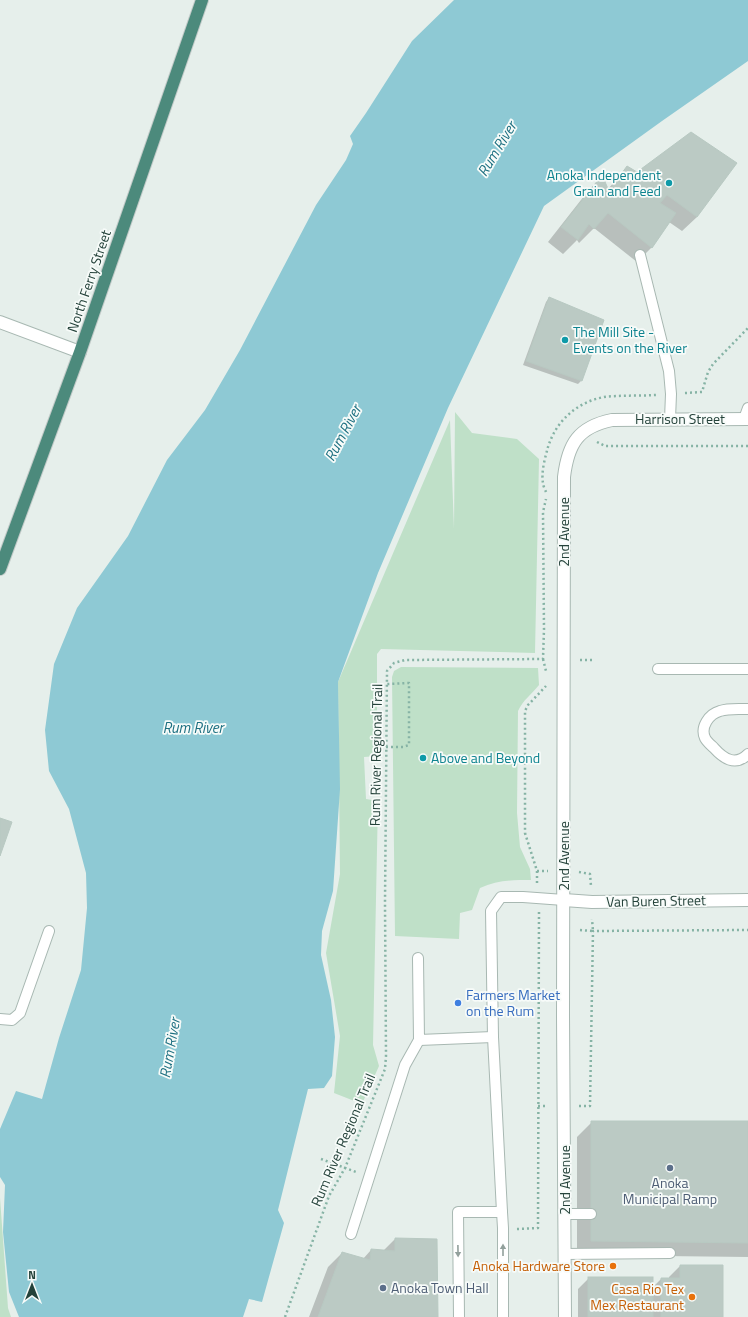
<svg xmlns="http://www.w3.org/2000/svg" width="748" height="1317" font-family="'Titillium Web',sans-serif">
<rect width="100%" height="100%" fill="#e6efeb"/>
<!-- green -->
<g fill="#bfe0c8">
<polygon points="455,412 472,433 517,439 539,459 535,653 381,649 377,654 377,756 364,757 366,799 378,801 373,1045 379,1066 362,1104 334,1093 340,1036 326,953 340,874 338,682 450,420 454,529"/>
<path d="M 401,667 L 538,668 L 539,685 C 531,695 523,700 518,711 L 517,813 L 520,847 L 530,869 L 531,880 C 513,880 497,880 480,888 L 472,910 L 460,913 L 459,939 L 395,936 L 392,677 L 394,671 Z"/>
<polygon points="0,1198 8,1308 11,1317 0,1317"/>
</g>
<!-- water -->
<polygon fill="#8ec9d4" points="454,0 748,0 748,61 662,121 544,206 448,408 378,573 338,682 340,789 333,891 322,931 321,955 331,1000 335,1037 332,1076 324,1088 308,1089 278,1210 284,1223 262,1302 249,1299 243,1317 19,1317 9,1292 3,1232 5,1185 0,1177 0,1129 16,1091 42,1099 59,1038 81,970 87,908 86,873 69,809 49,771 45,730 54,664 77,608 128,536 167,460 205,410 240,350 316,205 346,160 353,144 350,136 366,113 412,41"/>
<!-- shadow -->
<g fill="#0003">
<polygon points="691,133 697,217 682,231 669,222 652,247 637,262 594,228 579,243 577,240 563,254 548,242 588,191 602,177 607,190 627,168 637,173"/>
<polygon points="549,298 581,381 578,384 523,365 546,302"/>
<polygon points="592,1122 748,1122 748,1257 577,1255 577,1137"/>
<polygon points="395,1239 437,1317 309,1317 328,1267 342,1253 363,1259 371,1250 383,1251"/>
<polygon points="680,1266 722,1317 578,1317 578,1289 589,1278 652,1288 661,1279 669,1279 669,1277"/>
</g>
<!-- building -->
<g fill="#bbcac4" stroke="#b8c9c2">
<polygon points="691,132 737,163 697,217 667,195 660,203 676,213 652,248 608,213 594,229 589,224 578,240 561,227 602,175 609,191 627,166 637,172"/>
<polygon points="549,297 604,320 582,381 526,361"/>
<polygon points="0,818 12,822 0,856"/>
<polygon points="591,1121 748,1121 748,1243 591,1241"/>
<polygon points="395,1238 437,1239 438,1317 318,1317 342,1252 370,1260 371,1249 395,1251"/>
<polygon points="680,1265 723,1265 723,1317 661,1317 661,1278 680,1278"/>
<rect x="588" y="1277" width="65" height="40"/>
</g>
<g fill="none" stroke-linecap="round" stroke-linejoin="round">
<defs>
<g id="service">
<polyline points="640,255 669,371 671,394 670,419"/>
<polyline points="744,419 748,408"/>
<polyline points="658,669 748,669"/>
<path d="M 748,709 C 739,709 728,708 720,711 C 709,714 700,727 705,738 C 707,742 711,745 714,748 C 723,758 735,767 748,754"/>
<polyline points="418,958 419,1040 493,1037"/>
<polyline points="0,1019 12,1020 20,1013 49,931"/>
<polyline points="502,1212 503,1228 503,1317"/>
<polyline points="565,1214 591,1214"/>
<polyline points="351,1234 405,1065 419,1040"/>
<polyline points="564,1254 670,1253"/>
<polyline points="459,1317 458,1212 502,1212 493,1037 491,911 501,897 523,897 564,900"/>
</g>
<g id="minor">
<polyline points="0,322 80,352"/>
<polyline points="564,900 592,902 748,900"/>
<path d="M 565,1317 L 563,1016 L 564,477 C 568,444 578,427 612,420 L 748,419"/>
</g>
<polyline id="trunk" points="0,569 80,352 202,0"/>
</defs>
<!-- service casing -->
<use href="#service" stroke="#a8b8b2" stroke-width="12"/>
<!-- minor casing -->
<use href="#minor" stroke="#a8b8b2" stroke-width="14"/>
<!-- trunk casing -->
<use href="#trunk" stroke="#c2cac8" stroke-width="14"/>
<!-- path -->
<g stroke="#86b3a5" stroke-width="2.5" stroke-dasharray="2 3" stroke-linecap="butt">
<polyline points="685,393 702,392 708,372 713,364 748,328"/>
<polyline points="597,442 605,446 748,446"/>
<path d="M 546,492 C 545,489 543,486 543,483 C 541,472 545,458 548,447 C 556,421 577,402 604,397 C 621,395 639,396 656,395"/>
<polyline points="543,659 546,671"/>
<polyline points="580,660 594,660"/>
<polyline points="386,747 403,747 409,745 409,683 387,684"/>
<polyline points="537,871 548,871"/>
<polyline points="579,872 590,874 591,886"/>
<polyline points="537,883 537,871 525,833 525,711 528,705 546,686"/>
<polyline points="580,930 593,931 592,919"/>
<polyline points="538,1106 548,1106"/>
<polyline points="579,1106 590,1106 593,931 748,930"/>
<polyline points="321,1159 356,1172"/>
<polyline points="517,1229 538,1228 539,912"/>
<polyline points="285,1317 329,1196 345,1168 385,1069 386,1056 385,903 387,671 394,663 405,660 543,659 544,629 543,512 546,499"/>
</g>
<!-- service -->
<use href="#service" stroke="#fff" stroke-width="10"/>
<!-- minor -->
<use href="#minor" stroke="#fff" stroke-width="12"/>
<!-- trunk -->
<use href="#trunk" stroke="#4c8a7c" stroke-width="12"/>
</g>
<!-- one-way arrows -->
<defs><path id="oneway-solid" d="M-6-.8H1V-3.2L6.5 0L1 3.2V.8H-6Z"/></defs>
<g fill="#92a09c">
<use href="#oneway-solid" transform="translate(503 1250) rotate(-90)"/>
<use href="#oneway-solid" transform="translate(458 1251) rotate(89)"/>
</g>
<!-- markers -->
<g fill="#0f9aa8" stroke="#f7fbf9" stroke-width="1.5">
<circle cx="669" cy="183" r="4"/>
<circle cx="565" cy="340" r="4"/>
<circle cx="423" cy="758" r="4"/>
</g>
<circle fill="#3f7fe0" stroke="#f7fbf9" stroke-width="1.5" cx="458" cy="1003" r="4"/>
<g fill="#5c6f8a" stroke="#f7fbf9" stroke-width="1.5">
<circle cx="670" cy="1168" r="4"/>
<circle cx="383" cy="1288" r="4"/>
</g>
<g fill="#e8710a" stroke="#f7fbf9" stroke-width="1.5">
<circle cx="613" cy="1266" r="4"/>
<circle cx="692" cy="1297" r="4"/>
</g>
<g text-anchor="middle" stroke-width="3.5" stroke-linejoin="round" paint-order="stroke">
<!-- culture labels -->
<g font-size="14" fill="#0d838f" stroke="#f7fbf9" text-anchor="start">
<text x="661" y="180" text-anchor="end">Anoka Independent<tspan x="661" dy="16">Grain and Feed</tspan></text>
<text x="573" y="337">The Mill Site -<tspan x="573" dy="16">Events on the River</tspan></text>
<text x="431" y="763">Above and Beyond</text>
</g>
<!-- street labels -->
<g font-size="14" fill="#24423a" stroke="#f7fbf9">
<text transform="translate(89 281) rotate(-71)" y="5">North Ferry Street</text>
<text x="680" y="424">Harrison Street</text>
<text transform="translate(564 532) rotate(-90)" y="5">2nd Avenue</text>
<text transform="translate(376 755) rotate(-89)" y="5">Rum River Regional Trail</text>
<text transform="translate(564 856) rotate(-90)" y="5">2nd Avenue</text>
<text transform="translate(656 901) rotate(-1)" y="5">Van Buren Street</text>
<text transform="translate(343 1140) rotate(-67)" y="5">Rum River Regional Trail</text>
<text transform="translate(565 1180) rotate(-90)" y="5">2nd Avenue</text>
</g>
<!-- shop labels -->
<g font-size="14" fill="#366cbe" stroke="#f7fbf9" text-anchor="start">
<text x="466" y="1000">Farmers Market<tspan x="466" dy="16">on the Rum</tspan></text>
</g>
<!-- service labels -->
<g font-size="14" fill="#4e5e75" stroke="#f7fbf9">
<text x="670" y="1188">Anoka<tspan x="670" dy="16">Municipal Ramp</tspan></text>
<text x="391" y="1293" text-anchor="start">Anoka Town Hall</text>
</g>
<!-- food labels -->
<g font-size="14" fill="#c56008" stroke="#f7fbf9" text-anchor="end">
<text x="605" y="1271">Anoka Hardware Store</text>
<text x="684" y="1294">Casa Rio Tex<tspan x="684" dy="16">Mex Restaurant</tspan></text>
</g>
<!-- water labels -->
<g font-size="15" font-style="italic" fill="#1c6f80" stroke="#f7fbf9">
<text transform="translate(497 149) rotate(-59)" y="5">Rum River</text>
<text transform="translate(343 433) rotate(-62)" y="5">Rum River</text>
<text x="193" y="733">Rum River</text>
<text transform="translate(170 1048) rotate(-80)" y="5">Rum River</text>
</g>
</g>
<!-- north arrow -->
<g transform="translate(32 1285)" stroke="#f7fbf9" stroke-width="3" paint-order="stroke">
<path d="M0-3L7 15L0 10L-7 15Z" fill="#24423a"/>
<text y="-6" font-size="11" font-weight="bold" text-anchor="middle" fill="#24423a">N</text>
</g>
</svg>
